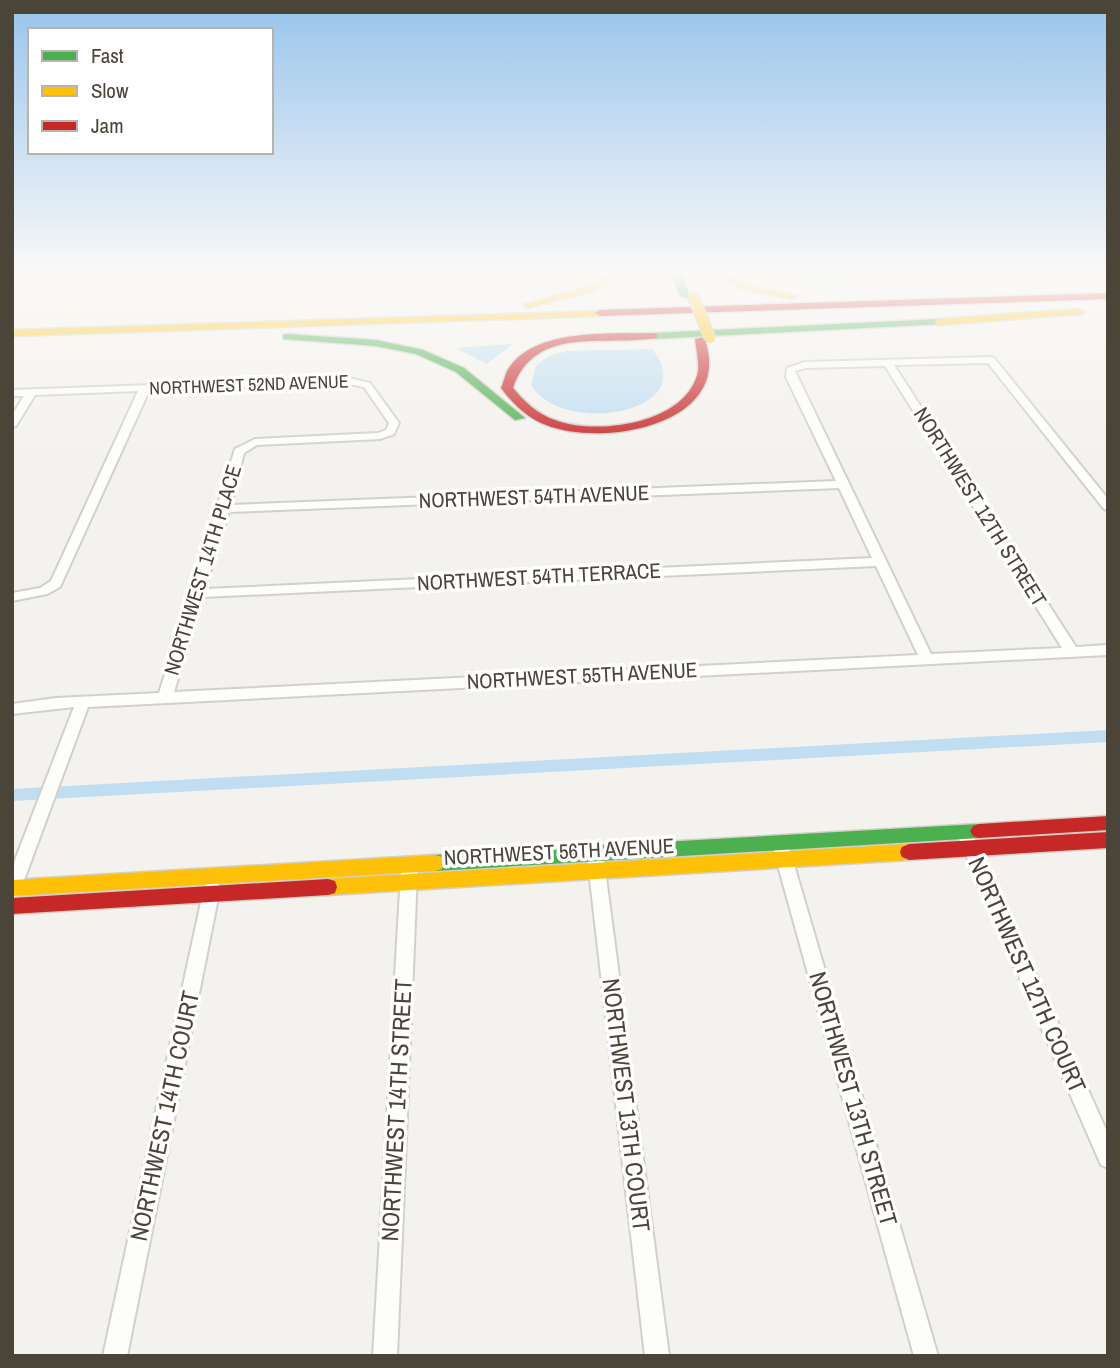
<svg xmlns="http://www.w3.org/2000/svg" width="1120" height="1368" font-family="'Archivo Narrow',sans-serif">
<rect width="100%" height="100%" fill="#f4f2ee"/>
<!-- water -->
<g fill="#c0ddf1">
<polygon points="791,271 917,271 918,273 855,276 802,283"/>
<polygon points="513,344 487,364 456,348"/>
<path d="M 652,349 C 704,412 563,438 531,385 L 536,366 L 549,356 L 567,351 Z"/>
</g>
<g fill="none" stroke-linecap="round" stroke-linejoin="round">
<!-- canal -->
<polygon fill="#c0ddf1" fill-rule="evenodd" points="1108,730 1108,742 12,801 12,789"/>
<defs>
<g id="street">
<path d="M 991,357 L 994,358 L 1108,499 L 1108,510 L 1104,509 L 988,363 L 894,365 L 1076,647 L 1108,645 L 1108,655 L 88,707 L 20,891 L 18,896 L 12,898 L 12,868 L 74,707 L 12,714 L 12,704 L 56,698 L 159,693 L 235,449 L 255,439 L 378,433 L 386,430 L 389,423 L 364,387 L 349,384 L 149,391 L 60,587 L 47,594 L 12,601 L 12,593 L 40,588 L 51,581 L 138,391 L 35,395 L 16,426 L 12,427 L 12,415 L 24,396 L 12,396 L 12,390 L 349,378 L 370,383 L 399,423 L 394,434 L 380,439 L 257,445 L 244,453 L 231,505 L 836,481 L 786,377 L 787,368 L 805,362 ZM 885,366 L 1062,648 L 931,654 L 795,371 L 806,368 ZM 839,488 L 872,558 L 205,589 L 229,512 ZM 876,566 L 918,655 L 174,692 L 203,597 Z"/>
<polygon points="967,832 973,834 975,839 1108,1134 1108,1168 1101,1165 959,839 961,834"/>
<polygon points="782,844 788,846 790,851 938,1356 914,1356 774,851 776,846"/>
<polygon points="596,855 602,857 604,862 669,1356 645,1356 588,862 590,857"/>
<polygon points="409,866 415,868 417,873 397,1356 373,1356 401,873 403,868"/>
<polygon points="212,881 218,883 220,888 127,1356 103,1356 204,888 206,883"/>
</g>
<g id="fast">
<polygon points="670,271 680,271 690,296 688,298 680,296"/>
<polygon points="939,319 943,320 943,324 653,339 648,336 653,333"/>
<polygon points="287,334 376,340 423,350 464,368 525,418 515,420 456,372 416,354 376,346 283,339 283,335"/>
<polygon points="979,824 985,826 988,831 985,836 979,838 435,871 428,869 426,863 428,857 435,855"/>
</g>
<g id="slow">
<polygon points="614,271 626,271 592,291 528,308 523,305 586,287"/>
<polygon points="711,271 722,271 747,285 797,296 792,299 741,289"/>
<polygon points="1079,309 1084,312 1082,314 939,325 934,322 939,319"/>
<polygon points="603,311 603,315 600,316 12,336 12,330"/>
<polygon points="909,844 916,847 918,852 916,857 909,860 328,895 321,893 319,887 321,881 328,879"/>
<polygon points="435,855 442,857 444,863 442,869 435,871 12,896 12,880"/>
</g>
<g id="jam">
<polygon points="1108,293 1108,299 600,316 595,313 600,310"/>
<path d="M 653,333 L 657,334 L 657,338 C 605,347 535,324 513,388 C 524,401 537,414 555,420 C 596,436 688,424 698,371 C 699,361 696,349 695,339 L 704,337 C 737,424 604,448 546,425 C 527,418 513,404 501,388 C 504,382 505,373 509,368 C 535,328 612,334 653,333 Z"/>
<polygon points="1108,816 1108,830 979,838 973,836 970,831 973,826 979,824"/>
<polygon points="1108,832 1108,848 909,860 902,857 900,852 902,847 909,844"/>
<polygon points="328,879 335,881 337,887 335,893 328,895 12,914 12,898"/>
</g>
</defs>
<!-- street casing -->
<use href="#street" stroke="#d2d0cb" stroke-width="4"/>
<!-- fast casing -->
<use href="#fast" stroke="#d3cfc5" stroke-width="3"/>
<!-- slow casing -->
<use href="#slow" stroke="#d3cfc5" stroke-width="3"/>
<!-- jam casing -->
<use href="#jam" stroke="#d3cfc5" stroke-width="3"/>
<!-- street -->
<use href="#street" fill="#fdfdfc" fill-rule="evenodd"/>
<!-- fast -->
<use href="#fast" fill="#4caf50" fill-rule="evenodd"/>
<!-- slow -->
<use href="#slow" fill="#ffc107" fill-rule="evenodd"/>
<!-- jam -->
<use href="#jam" fill="#c62828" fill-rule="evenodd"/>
<defs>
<polyline id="slow-bridge" points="693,296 710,338"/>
</defs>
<!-- slow-bridge casing -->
<use href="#slow-bridge" stroke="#ccbfa9" stroke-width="13" stroke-linecap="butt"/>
<!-- slow-bridge -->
<use href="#slow-bridge" stroke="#ffc107" stroke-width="10"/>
</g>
<!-- sky -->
<linearGradient id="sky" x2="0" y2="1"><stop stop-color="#98c4ec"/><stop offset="0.59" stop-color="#faf9f7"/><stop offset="1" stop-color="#faf9f7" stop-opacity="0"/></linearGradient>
<rect width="1120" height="462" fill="url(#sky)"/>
<g text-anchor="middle" stroke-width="7" stroke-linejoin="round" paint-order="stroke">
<!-- far-street labels -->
<g font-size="18" fill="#4b4439" stroke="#fff">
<text transform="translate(249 385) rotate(-2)" y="6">NORTHWEST 52ND AVENUE</text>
</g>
<!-- street labels -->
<g font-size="21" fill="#4b4439" stroke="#fff">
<text transform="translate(534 497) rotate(-2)" y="7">NORTHWEST 54TH AVENUE</text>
<text transform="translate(980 507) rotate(58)" y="7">NORTHWEST 12TH STREET</text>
<text transform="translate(203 570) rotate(-73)" y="7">NORTHWEST 14TH PLACE</text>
<text transform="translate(539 577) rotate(-3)" y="7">NORTHWEST 54TH TERRACE</text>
<text transform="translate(582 676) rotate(-3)" y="7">NORTHWEST 55TH AVENUE</text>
<text transform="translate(559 852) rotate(-3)" y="7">NORTHWEST 56TH AVENUE</text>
</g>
<!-- near-street labels -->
<g font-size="24" fill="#4b4439" stroke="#fff">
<text transform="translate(1027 975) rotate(66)" y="8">NORTHWEST 12TH COURT</text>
<text transform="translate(853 1099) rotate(74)" y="8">NORTHWEST 13TH STREET</text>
<text transform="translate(626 1105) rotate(83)" y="8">NORTHWEST 13TH COURT</text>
<text transform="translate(397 1110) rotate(-87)" y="8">NORTHWEST 14TH STREET</text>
<text transform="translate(165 1116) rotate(-78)" y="8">NORTHWEST 14TH COURT</text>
</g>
</g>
<!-- border -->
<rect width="1120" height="1368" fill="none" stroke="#4b4439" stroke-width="28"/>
<!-- legend -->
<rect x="28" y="28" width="245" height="126" fill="#ffffff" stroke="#b7b4b0" stroke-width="2"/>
<rect x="42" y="51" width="35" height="10" fill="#4caf50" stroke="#b7b4b0" stroke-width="2"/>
<text x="91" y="63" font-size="21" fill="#4b4439">Fast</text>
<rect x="42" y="86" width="35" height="10" fill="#ffc107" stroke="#b7b4b0" stroke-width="2"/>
<text x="91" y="98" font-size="21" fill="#4b4439">Slow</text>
<rect x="42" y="121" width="35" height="10" fill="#c62828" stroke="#b7b4b0" stroke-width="2"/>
<text x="91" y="133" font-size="21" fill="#4b4439">Jam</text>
</svg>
